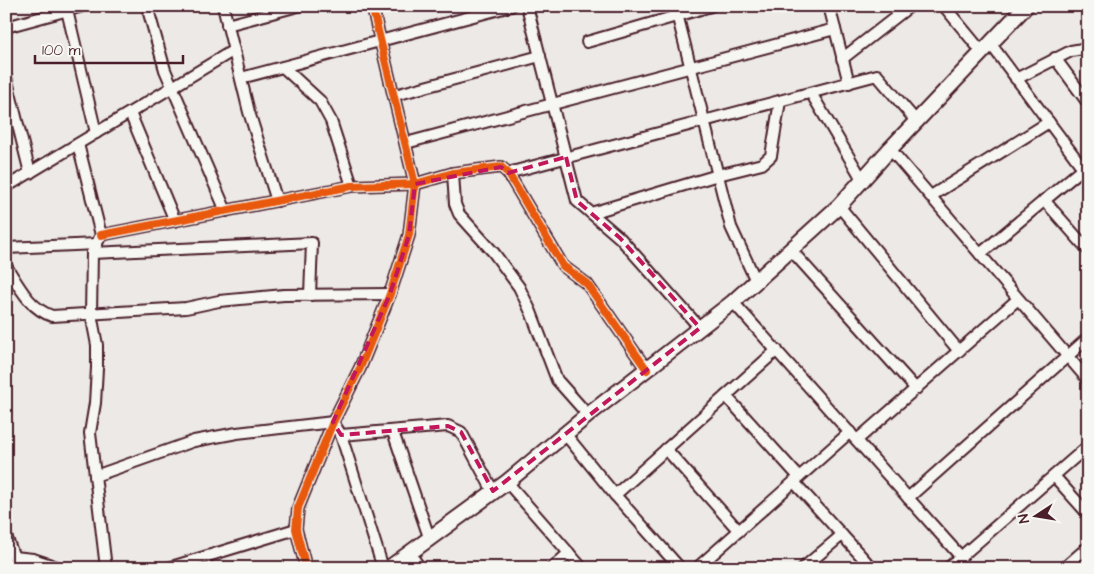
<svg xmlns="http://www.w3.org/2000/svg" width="1094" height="574" font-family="'Architects Daughter',sans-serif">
<rect width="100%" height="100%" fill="#ece9e6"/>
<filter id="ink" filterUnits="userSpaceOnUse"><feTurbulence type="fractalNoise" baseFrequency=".02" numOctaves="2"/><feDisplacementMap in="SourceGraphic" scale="10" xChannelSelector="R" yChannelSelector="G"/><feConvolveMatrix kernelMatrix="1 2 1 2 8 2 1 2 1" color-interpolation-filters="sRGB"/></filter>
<g filter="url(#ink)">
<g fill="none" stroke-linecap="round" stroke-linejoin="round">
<defs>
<g id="minor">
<polyline points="66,6 96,133"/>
<polyline points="147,6 165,70 226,211"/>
<polyline points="223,6 249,112 277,201"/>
<polyline points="527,6 577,201 620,238 700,328"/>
<polyline points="675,6 731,227 756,281"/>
<polyline points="829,6 849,83"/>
<polyline points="944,6 982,52"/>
<polyline points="227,25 298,6"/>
<polyline points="6,27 83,6"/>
<polyline points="587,42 711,6"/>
<polyline points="990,43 1083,168"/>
<polyline points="1055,58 1088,103"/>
<polyline points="842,59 910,6"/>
<polyline points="283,67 320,101 331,121 352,186"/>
<polyline points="6,77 30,173"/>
<polyline points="241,78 511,6"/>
<polyline points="1016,79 1071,51 1088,48"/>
<polyline points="811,93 862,179"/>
<polyline points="395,95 540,56"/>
<polyline points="130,113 175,221"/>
<polyline points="406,143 835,29"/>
<polyline points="78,144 101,235 92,253 91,314 97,345 97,368 95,403 90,433 106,568"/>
<polyline points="890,149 1088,380"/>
<polyline points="453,173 455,204 459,214 494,253 519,287 531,312 557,380 588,415"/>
<polyline points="508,173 877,75 916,121"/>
<polyline points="6,187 234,50"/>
<polyline points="931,196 1049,122"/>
<polyline points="1044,200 1088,250"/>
<polyline points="839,206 959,351"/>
<polyline points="591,213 718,175 762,164 771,156 780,101"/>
<polyline points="101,235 352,186 415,184 453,173 501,167 508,173 563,266 587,284 647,370"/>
<polyline points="6,248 97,244"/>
<polyline points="791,250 916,389"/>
<polyline points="92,253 312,243 310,295"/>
<polyline points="980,254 1087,165"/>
<path d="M 6,266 C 19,286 29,308 52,316 L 186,308 L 219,301 L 284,295 L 390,294"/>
<polyline points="733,302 961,557"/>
<polyline points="726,396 799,477"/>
<polyline points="393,432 429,537"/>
<polyline points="341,435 448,426 461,432 493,491"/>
<polyline points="566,435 615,495 680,568"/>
<polyline points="857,440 1018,299"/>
<polyline points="666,449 739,531"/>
<polyline points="95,476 194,441 237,433 333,422 341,435 383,568"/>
<polyline points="1054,476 1088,514"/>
<polyline points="507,482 582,568"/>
<polyline points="794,482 872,568"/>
<polyline points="615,495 777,350"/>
<polyline points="908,498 1088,338"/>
<polyline points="6,536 18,568"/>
<polyline points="409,552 420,568"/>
<polyline points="14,557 33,559 60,568"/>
<polyline points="168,568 296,529"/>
<polyline points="306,568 296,529 298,508 333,422 360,368 390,294 409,235 415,184 372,6"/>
<polyline points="552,568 569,553"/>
<polyline points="697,568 850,432"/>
<polyline points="803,568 842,535"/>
<polyline points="948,568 1088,446"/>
<polyline points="1064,568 1088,547"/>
</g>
<polyline id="secondary" points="389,568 507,482 588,415 733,302 839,206 890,149 1026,6"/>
</defs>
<!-- minor casing -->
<use href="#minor" stroke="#4a1f2b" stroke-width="14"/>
<!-- secondary casing -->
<use href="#secondary" stroke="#4a1f2b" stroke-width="18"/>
<!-- minor -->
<use href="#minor" stroke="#f6f6f2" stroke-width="10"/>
<!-- secondary -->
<use href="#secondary" stroke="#f6f6f2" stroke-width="14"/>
<defs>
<g id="cycleway">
<polyline points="101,235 352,186 415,184 453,173 501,167 508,173 563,266 587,284 647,370"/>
<polyline points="306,568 296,529 298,508 333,422 360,368 390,294 409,235 415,184 372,6"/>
</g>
</defs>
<!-- cycleway casing -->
<use href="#cycleway" stroke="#f6f6f2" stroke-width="11"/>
<!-- cycleway -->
<use href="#cycleway" stroke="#e8590c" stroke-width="8"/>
</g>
</g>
<!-- marked area -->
<path fill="none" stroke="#c2185b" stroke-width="4" stroke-dasharray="10 6" stroke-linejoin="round" d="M 566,157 L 577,201 L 620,238 L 700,328 L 493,491 L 461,432 L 448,426 L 341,435 L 333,422 L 390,294 L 409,235 L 415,184 L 501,167 L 508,173 Z"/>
<!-- margin -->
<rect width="1094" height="574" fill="none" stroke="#f6f6f2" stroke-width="25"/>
<rect x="12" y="12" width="1069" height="549" fill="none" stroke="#4a1f2b" stroke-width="2" filter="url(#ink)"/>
<!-- north arrow -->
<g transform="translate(1036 516) rotate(258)" stroke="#f6f6f2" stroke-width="4" paint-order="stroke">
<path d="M0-4L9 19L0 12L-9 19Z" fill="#4a1f2b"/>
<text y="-8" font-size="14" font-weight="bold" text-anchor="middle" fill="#4a1f2b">N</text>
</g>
<!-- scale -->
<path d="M35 55v8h148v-8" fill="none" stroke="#4a1f2b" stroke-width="2.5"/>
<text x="42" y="55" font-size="15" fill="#4a1f2b" stroke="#f6f6f2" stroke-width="4" paint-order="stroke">100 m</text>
</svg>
